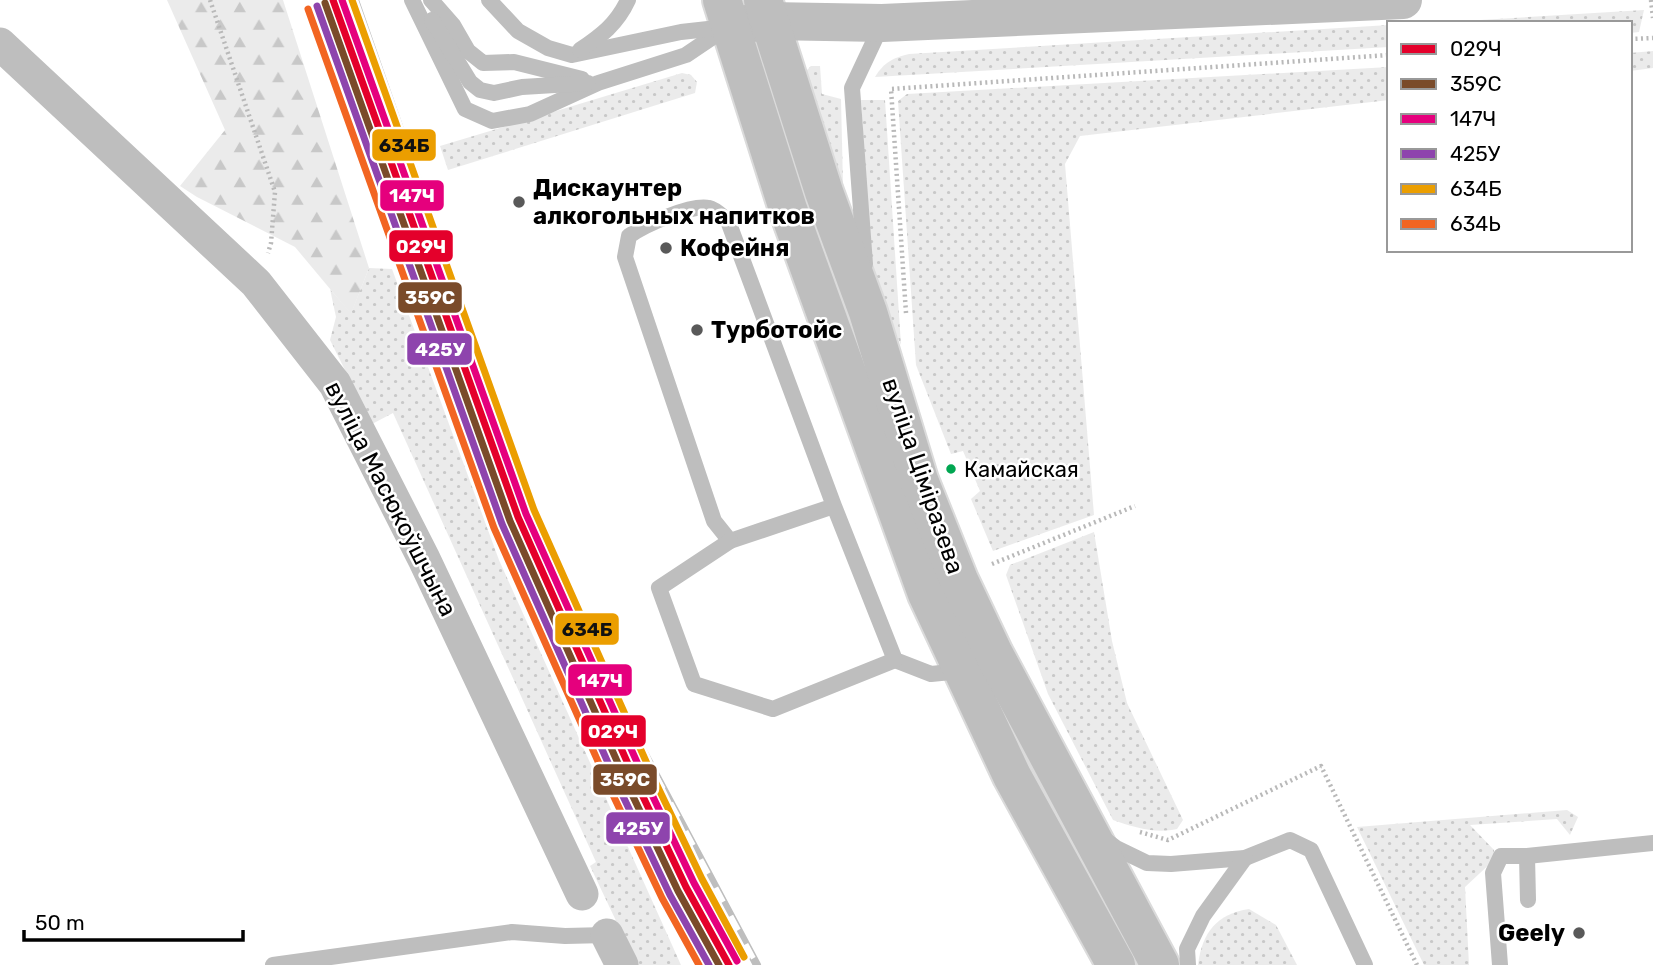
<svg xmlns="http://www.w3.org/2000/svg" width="1653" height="965" font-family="Rubik,sans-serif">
<defs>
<pattern id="grass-dots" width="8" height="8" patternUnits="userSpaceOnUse" patternTransform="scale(1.75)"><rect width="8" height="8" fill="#ebebeb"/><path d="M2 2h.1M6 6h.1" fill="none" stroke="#c8c8c8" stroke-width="1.8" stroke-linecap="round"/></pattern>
<pattern id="forest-firs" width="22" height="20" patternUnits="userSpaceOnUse" patternTransform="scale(1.75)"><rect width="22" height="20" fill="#ebebeb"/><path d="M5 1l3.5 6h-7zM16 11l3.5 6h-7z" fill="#c8c8c8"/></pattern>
</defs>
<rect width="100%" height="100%" fill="#fff"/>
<!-- grass -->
<g fill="url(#grass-dots)">
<polygon points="1644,10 1639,32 1630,33 1630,23 1431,23"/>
<path d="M 1389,25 L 1389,47 L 875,77 C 884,62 893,58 909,54 Z"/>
<polygon points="1653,51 1653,68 1630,71 1630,53"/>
<polygon points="811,66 820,66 822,94 841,99 843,185 807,79 806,71"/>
<polygon points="1389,67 1389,100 1080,136 1065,164 1094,515 993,551 971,499 980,491 963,451 951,454 916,365 898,101 907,94"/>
<polygon points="682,73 691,75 697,82 695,93 448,170 440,146"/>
<polygon points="861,100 885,100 901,345 872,281"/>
<polygon points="369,268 392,269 499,560 681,965 637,965 590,866 596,862 393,413 372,424 330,340 336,317 330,289 351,313"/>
<path d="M 1094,532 L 1112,641 L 1127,703 L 1183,820 L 1177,829 C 1155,834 1133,827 1113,820 L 1048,694 L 1006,575 L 1010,565 Z"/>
<polygon points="1567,810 1578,817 1570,835 1557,819 1470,825 1494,850 1494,860 1465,887 1469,965 1424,965 1357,827"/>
<path d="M 1249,909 L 1276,925 L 1297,965 L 1198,965 C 1202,932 1217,914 1249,909 Z"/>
</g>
<!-- forest -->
<polygon fill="url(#forest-firs)" points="167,0 283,0 369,268 351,314 295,247 197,197 180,186 225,130"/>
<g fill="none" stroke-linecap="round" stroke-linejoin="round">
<defs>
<g id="primary">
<polyline points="722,0 788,209 927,594 1012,776 1116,965"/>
<polyline points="763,0 824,192 868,312 919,480 959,580 994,654 1160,965"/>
</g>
</defs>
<!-- primary casing -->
<use href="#primary" stroke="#dbdbdb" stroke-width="42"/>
<!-- path -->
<g stroke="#b9b9b9" stroke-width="4.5" stroke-dasharray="2 3.5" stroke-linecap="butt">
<polyline points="210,0 275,192 271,243 268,253"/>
<polyline points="1651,0 1653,18"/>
<polyline points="1630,39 1653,38"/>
<polyline points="906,313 891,89 1389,55"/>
<polyline points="992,564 1135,506"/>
<polyline points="1140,832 1168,840 1321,766 1417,965"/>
</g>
<!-- service -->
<g stroke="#bebebe" stroke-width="16">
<polyline points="412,0 465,109 492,121 530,114 598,83 686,55 729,26"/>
<polyline points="431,0 453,25 468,51 483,63 514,62 582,79"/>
<polyline points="489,0 518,31 548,48 572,55 681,32 726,27"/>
<polyline points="432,20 470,82 480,90 494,93 522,87 588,83"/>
<path d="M 580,50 C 601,36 617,24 628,0"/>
<polyline points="865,264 852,88 882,24"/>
<path d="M 834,506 L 730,541 L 714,521 L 625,257 L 629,236 C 644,225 691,204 709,208 C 715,209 723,217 728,221 L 834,506 L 895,660 L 931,674 L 961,671"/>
<polyline points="730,541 659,588 694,684 773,709 895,660"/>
<polyline points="1104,839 1116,848 1147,863 1171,864 1245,858 1290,840 1311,850 1365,965"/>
<polyline points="1527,856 1528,900"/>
<polyline points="273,965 512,932 565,936 607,935"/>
<polyline points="1188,965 1187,949 1203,916 1245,858"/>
<polyline points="1500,965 1493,873 1501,856 1527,856 1653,843"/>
</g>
<!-- minor -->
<g stroke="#bebebe" stroke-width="33">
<polyline points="0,44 256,283 335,384 424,559 582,894"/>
<polyline points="607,935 622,965"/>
</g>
<!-- tertiary -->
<polyline stroke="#bebebe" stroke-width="38" points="738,25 769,21 882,23 1403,0"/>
<!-- primary -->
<use href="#primary" stroke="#bebebe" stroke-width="38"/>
<defs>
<polyline id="rail" points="355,0 532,508 623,713 757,965"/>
</defs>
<!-- rail casing -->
<use href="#rail" stroke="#bebebe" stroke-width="8"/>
<!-- rail -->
<use href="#rail" stroke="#fff" stroke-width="5" stroke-dasharray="16" stroke-linecap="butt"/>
<defs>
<polyline id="rail-1" points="333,0 518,517 637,784 686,887 729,965"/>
<polyline id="rail-2" points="325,3 510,521 629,788 678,891 719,965"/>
<polyline id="rail-3" points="342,0 526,514 645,780 694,883 737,961"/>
<polyline id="rail-4" points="317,6 502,524 621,792 670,895 709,965"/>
<polyline id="rail-5" points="352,0 534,510 653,777 702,879 744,957"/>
<polyline id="rail-6" points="308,9 494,528 613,795 662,898 699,965"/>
</defs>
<!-- rail-1 casing -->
<use href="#rail-1" stroke="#fff" stroke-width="12"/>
<!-- rail-2 casing -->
<use href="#rail-2" stroke="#fff" stroke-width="12"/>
<!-- rail-3 casing -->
<use href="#rail-3" stroke="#fff" stroke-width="12"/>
<!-- rail-4 casing -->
<use href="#rail-4" stroke="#fff" stroke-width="12"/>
<!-- rail-5 casing -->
<use href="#rail-5" stroke="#fff" stroke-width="12"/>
<!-- rail-6 casing -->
<use href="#rail-6" stroke="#fff" stroke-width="12"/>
<!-- rail-1 -->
<use href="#rail-1" stroke="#e4002b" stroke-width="7"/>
<!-- rail-2 -->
<use href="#rail-2" stroke="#7a4b2a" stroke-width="7"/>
<!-- rail-3 -->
<use href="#rail-3" stroke="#e5007d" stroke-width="7"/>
<!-- rail-4 -->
<use href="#rail-4" stroke="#8e44ad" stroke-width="7"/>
<!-- rail-5 -->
<use href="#rail-5" stroke="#eb9e00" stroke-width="7"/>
<!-- rail-6 -->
<use href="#rail-6" stroke="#f26522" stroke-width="7"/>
</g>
<!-- markers -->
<g fill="#595959" stroke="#fff" stroke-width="2.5">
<circle cx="519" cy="202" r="7"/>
<circle cx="666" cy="248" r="7"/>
<circle cx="697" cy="330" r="7"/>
<circle cx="1579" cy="933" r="7"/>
</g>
<circle fill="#00a651" stroke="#fff" stroke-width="2.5" cx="951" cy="469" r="6"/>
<g text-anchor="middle" stroke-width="5" stroke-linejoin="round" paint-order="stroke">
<!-- bus labels -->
<g font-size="22" fill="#000" stroke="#fff" text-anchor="start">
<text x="964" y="477">Камайская</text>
</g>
<!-- poi labels -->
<g font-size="24" font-weight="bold" fill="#000" stroke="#fff" text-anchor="start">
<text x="533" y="196">Дискаунтер<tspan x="533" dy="28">алкогольных напитков</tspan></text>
<text x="680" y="256">Кофейня</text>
<text x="711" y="338">Турботойс</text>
<text x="1565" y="941" text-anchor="end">Geely</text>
</g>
<!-- street labels -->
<g font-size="24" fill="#000" stroke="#fff">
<text transform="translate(923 476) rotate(71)" y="8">вуліца Ціміразева</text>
<text transform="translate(391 499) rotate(63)" y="8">вуліца Масюкоўшчына</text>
</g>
</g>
<g stroke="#fff" stroke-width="2.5">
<rect x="371" y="128" width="66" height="34" rx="7" fill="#eb9e00"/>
<rect x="379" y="179" width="66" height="33" rx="7" fill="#e5007d"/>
<rect x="388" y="229" width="66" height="34" rx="7" fill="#e4002b"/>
<rect x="397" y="281" width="66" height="33" rx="7" fill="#7a4b2a"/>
<rect x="406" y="332" width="67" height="34" rx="7" fill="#8e44ad"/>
<rect x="554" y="612" width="66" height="34" rx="7" fill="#eb9e00"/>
<rect x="567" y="663" width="66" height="34" rx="7" fill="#e5007d"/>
<rect x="580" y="714" width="67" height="34" rx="7" fill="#e4002b"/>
<rect x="592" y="763" width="66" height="33" rx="7" fill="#7a4b2a"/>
<rect x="605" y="811" width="66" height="34" rx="7" fill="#8e44ad"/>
</g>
<g font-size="19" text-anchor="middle" font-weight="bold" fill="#fff">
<text x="412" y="202">147Ч</text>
<text x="421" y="253">029Ч</text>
<text x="430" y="304">359С</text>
<text x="440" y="356">425У</text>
<text x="600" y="687">147Ч</text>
<text x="613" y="738">029Ч</text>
<text x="625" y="786">359С</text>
<text x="638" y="835">425У</text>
</g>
<g font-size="19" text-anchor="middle" font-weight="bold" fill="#111">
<text x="404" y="152">634Б</text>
<text x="587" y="636">634Б</text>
</g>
<!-- legend -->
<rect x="1387" y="21" width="245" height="231" fill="#ffffff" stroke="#999999" stroke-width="2"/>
<rect x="1401" y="44" width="35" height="10" fill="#e4002b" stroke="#999999" stroke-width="2"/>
<text x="1450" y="56" font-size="21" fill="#000000">029Ч</text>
<rect x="1401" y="79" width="35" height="10" fill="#7a4b2a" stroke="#999999" stroke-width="2"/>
<text x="1450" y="91" font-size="21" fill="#000000">359С</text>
<rect x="1401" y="114" width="35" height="10" fill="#e5007d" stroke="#999999" stroke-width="2"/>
<text x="1450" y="126" font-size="21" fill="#000000">147Ч</text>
<rect x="1401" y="149" width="35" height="10" fill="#8e44ad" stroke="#999999" stroke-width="2"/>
<text x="1450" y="161" font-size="21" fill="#000000">425У</text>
<rect x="1401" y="184" width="35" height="10" fill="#eb9e00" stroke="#999999" stroke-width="2"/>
<text x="1450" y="196" font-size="21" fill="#000000">634Б</text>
<rect x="1401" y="219" width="35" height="10" fill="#f26522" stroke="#999999" stroke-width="2"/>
<text x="1450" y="231" font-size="21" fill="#000000">634Ь</text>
<!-- scale -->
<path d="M24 930v10h219v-10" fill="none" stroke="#000000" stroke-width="3.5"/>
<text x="35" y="930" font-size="21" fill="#000000" stroke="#ffffff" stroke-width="5" paint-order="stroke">50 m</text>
</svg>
